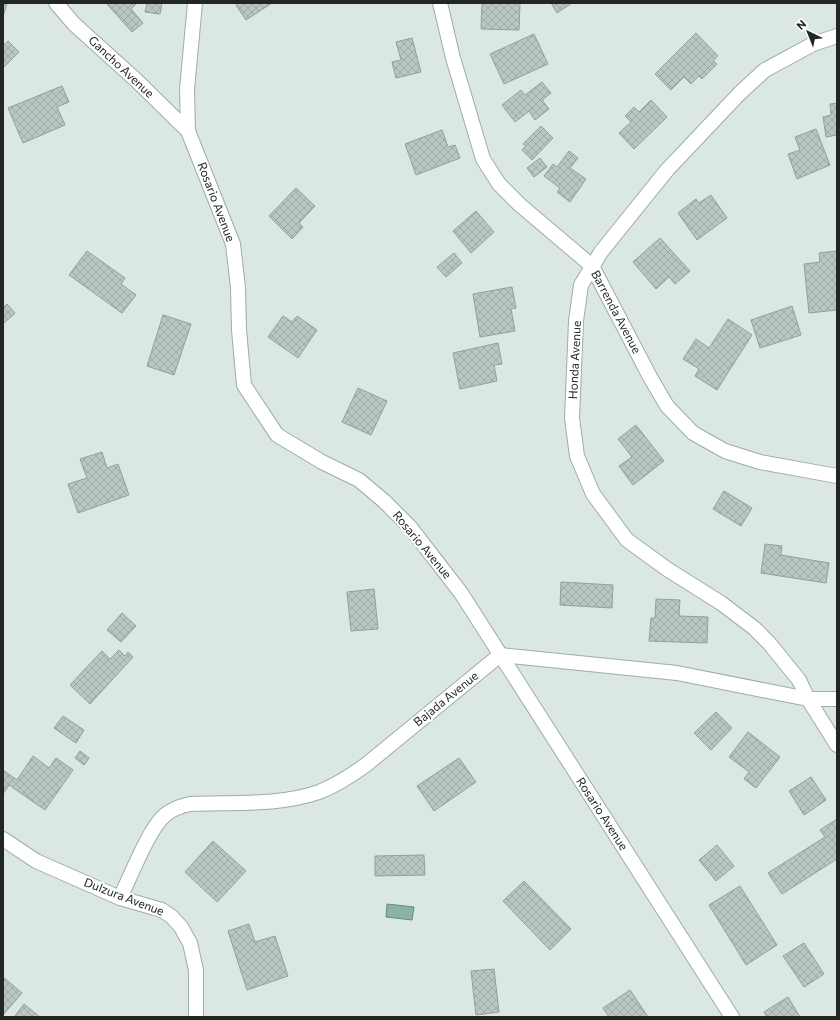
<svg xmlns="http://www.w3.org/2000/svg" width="840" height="1020" font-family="Commissioner,sans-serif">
<defs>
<pattern id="building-cross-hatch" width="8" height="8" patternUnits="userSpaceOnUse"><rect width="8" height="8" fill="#b9c6c2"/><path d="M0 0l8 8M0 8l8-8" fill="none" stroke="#9faaa7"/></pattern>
</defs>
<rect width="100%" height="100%" fill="#dae7e3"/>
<!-- water -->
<polygon fill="#88b3a6" stroke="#698980" points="387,904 414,907 412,920 386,917"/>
<!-- building -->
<g fill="url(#building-cross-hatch)" stroke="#939f9b">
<polygon points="3,3 7,3 3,17"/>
<polygon points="106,3 137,3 131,9 143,23 132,32"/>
<polygon points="147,3 162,3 160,14 145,12"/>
<polygon points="239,3 272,3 246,20 236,5"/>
<polygon points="482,3 520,3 519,30 481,29"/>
<polygon points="551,3 572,3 557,13"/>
<polygon points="696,33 718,56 713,61 717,64 702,79 699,76 691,84 684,77 671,90 655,74"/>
<polygon points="534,34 548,64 504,84 490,54"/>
<polygon points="412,38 421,72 396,78 392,62 401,60 396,42"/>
<polygon points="8,41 19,52 3,68 3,46"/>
<polygon points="542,82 551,93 542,100 549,109 535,120 529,111 515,122 502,105 521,90 525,95"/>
<polygon points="62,86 69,102 57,107 65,125 23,143 8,108"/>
<polygon points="651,100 667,117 634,149 619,133 631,122 625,116 634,107 639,112"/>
<polygon points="837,103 837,135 826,137 823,117 831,115 830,104"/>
<polygon points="541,126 553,138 532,160 522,150 526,146 523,144"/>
<polygon points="816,129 830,165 797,179 788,154 800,150 795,137"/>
<polygon points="442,130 448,147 455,145 460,158 416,175 405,144"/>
<polygon points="569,151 578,158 570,168 586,179 570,202 557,192 560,188 544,176 553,164 557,167"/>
<polygon points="540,158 547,167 534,177 527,168"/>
<polygon points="296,188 315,206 299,223 303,227 292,239 269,216"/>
<polygon points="711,195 727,218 697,240 678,213 696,199 699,203"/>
<polygon points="476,211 494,232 471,253 453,231"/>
<polygon points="660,238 690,271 675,284 669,277 656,289 633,262"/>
<polygon points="87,251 125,278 121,284 136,295 122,313 69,275"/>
<polygon points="837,251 837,310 809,313 804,264 820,262 819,253"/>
<polygon points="454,253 462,263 446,277 437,267"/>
<polygon points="512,287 516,308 511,309 515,331 480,337 473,294"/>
<polygon points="7,304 15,313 3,324 3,308"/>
<polygon points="792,306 801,335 760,348 751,320"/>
<polygon points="163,315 191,324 174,375 147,366"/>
<polygon points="283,316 292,322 297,316 317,330 298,358 268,337"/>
<polygon points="728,319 752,335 717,390 695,376 699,369 683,359 696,339 709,348"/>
<polygon points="498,343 502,364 494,365 497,381 460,389 453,353"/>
<polygon points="358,388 387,401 371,435 342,422"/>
<polygon points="636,425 664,461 633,485 619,466 632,457 618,439"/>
<polygon points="102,452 107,468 118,464 129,495 78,513 68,484 87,478 80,459"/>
<polygon points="724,491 752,508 741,526 713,509"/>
<polygon points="765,544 782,546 781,555 829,563 826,583 761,573"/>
<polygon points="561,582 613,585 612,608 560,605"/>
<polygon points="374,589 378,629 351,631 347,592"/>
<polygon points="656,599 680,600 679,616 708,617 707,643 649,641 651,618 655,618"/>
<polygon points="122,613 136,626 121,642 107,630"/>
<polygon points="119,650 125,656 128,652 133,657 90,704 70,685 102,651 110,659"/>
<polygon points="716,712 732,728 711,750 694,733"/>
<polygon points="63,716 84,730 76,743 54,728"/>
<polygon points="748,732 780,757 756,788 744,779 749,772 729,757"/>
<polygon points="80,751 89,758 84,765 75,758"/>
<polygon points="33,756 49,768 56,758 73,770 45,810 9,785 3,794 3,770 17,780"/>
<polygon points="459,758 476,782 434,811 417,786"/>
<polygon points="811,777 826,800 804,815 789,791"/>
<polygon points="837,819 837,859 782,894 768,873 825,837 820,830"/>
<polygon points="213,841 246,871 217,902 185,872"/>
<polygon points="717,845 734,866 716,881 699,860"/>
<polygon points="424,855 425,875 375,876 375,856"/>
<polygon points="524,881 571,929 550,950 503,901"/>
<polygon points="740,886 777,945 746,965 709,905"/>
<polygon points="249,924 255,942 275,936 288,976 247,990 228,931"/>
<polygon points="804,943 824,974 804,987 783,956"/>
<polygon points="494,969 499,1012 476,1015 471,971"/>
<polygon points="3,977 22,993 3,1015"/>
<polygon points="630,990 648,1017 609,1017 603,1008"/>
<polygon points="788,997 800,1017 767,1017 764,1012"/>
<polygon points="24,1004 40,1017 14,1017"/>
</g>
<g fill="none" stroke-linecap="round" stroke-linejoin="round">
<defs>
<g id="street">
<polyline points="56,3 74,24 136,80 188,131"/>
<polyline points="195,3 187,89 188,131 233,244 238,288 239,330 244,385 277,435 322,462 359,480 384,501 410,527 461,593 732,1017"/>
<polyline points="440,3 453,58 483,159 499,184 520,205 592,266 650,377 667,406 693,433 725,451 760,462 837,476"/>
<polyline points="837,36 813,44 765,70 740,93 667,170 601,252 581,285 576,321 572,418 577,456 593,494 627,540 667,569 721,603 754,628 769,643 799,680 808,699 837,745"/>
<polyline points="3,839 36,861 120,898 162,910 172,917 181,927 190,943 196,970 196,1017"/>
<path d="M 120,898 C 130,878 149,828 165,815 C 172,809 181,806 190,804 C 232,802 279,806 319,792 C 337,785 352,775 367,764 L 500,655 L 677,673 L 808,699 L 837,699"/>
</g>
</defs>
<!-- street casing -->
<use href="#street" stroke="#9faca8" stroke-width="16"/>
<!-- street -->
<use href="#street" stroke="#fff" stroke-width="14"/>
</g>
<g text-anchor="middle" stroke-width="4" stroke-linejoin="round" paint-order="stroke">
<!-- street labels -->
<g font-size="12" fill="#222726" stroke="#fff">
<text transform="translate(121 67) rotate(43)" y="4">Gancho Avenue</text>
<text transform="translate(216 202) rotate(69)" y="4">Rosario Avenue</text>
<text transform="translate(616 312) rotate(62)" y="4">Barrenda Avenue</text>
<text transform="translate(575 360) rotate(-87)" y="4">Honda Avenue</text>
<text transform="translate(422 545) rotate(50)" y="4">Rosario Avenue</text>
<text transform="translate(446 699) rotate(-39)" y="4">Bajada Avenue</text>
<text transform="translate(602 814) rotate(57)" y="4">Rosario Avenue</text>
<text transform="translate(124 897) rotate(21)" y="4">Dulzura Avenue</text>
</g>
</g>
<!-- border -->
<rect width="840" height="1020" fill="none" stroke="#222726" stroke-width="8"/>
<!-- north arrow -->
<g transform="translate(808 32) rotate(317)" stroke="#ffffff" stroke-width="3" paint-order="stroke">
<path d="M0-3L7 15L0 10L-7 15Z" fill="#222726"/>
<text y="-6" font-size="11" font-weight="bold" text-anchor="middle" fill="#222726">N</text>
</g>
</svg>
